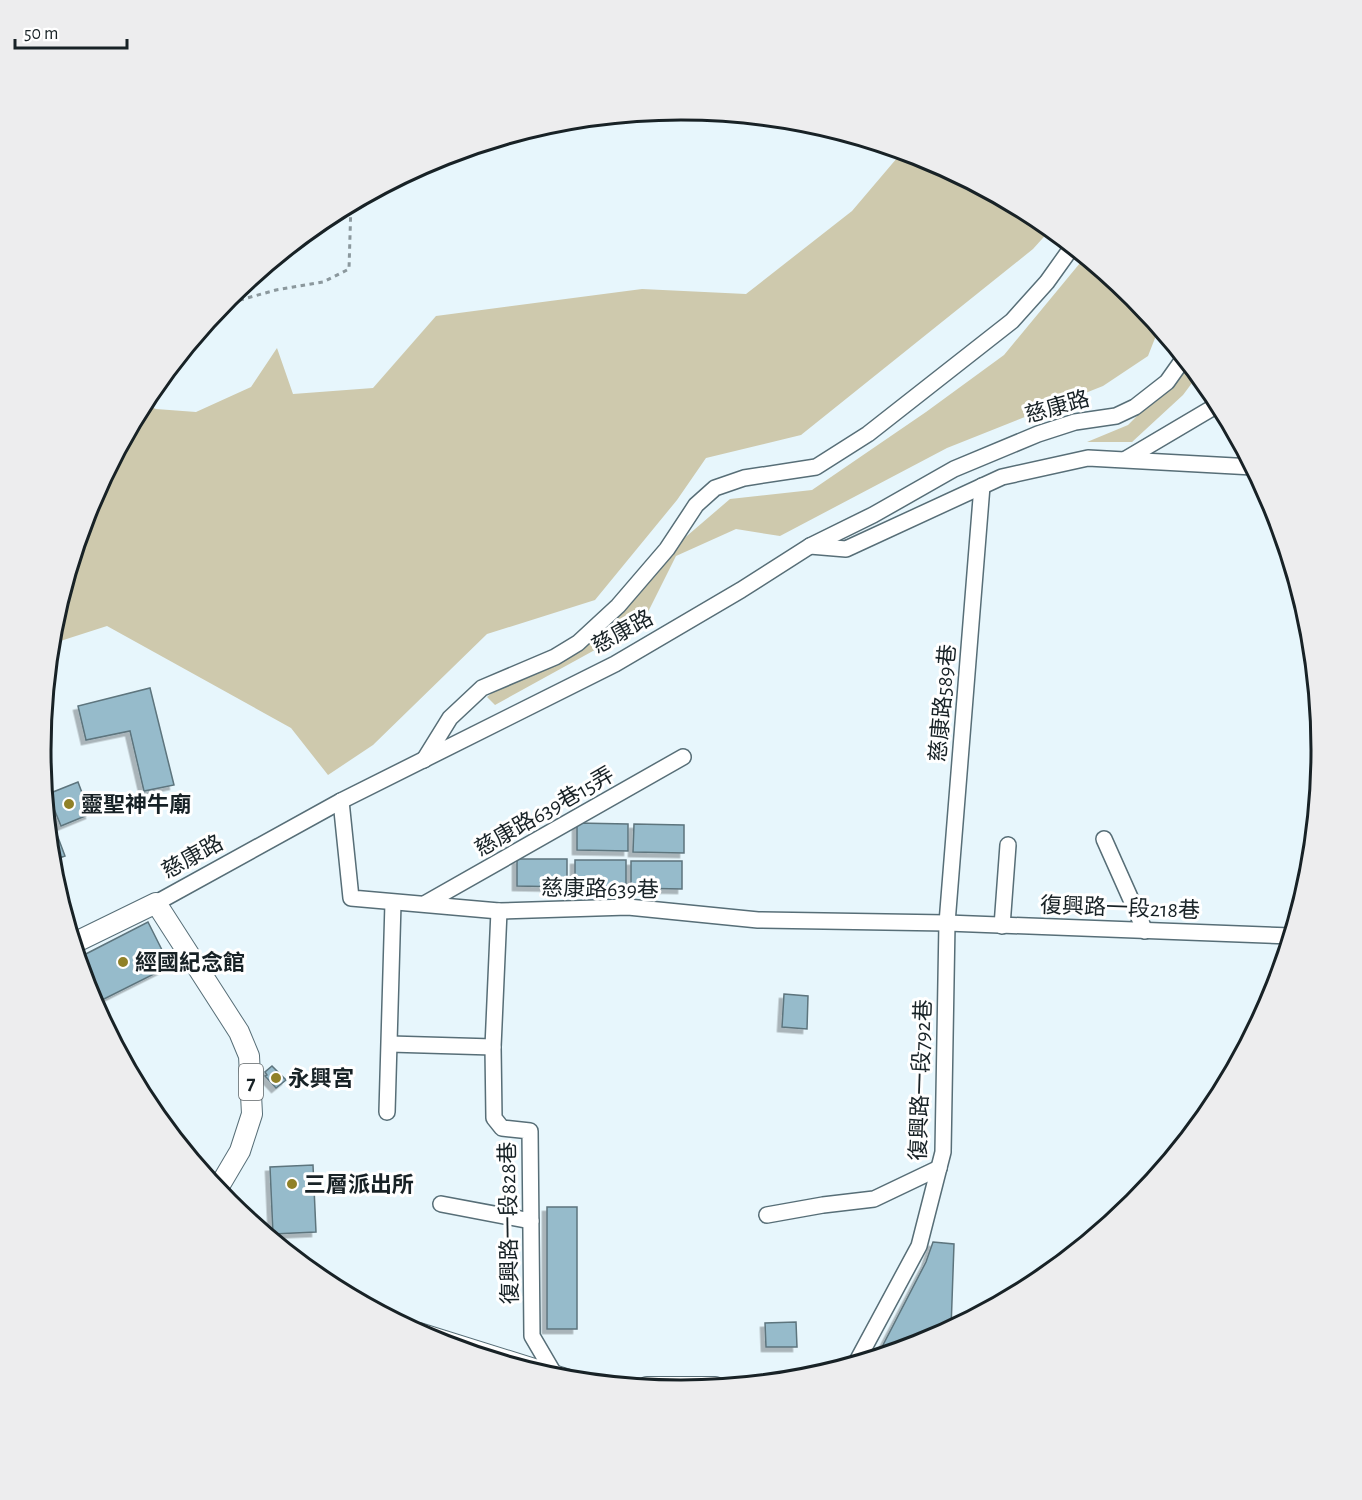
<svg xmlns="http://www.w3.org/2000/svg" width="1362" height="1500" font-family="'Alegreya Sans','Noto Sans TC',sans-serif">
<defs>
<filter id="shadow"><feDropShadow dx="-4.5" dy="4.5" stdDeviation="0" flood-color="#0004"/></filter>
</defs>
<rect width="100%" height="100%" fill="#e7f6fc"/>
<!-- green -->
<g fill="#cec9ad">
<polygon points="903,151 926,158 1037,218 1051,229 1033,249 801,435 706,458 677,500 595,600 487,634 373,745 328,775 291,728 107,626 51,644 53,625 89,505 143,404 156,409 196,412 251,387 277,348 293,394 373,388 436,316 642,289 746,294 852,211"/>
<polygon points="1085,257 1134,297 1159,328 1148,356 1103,386 947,448 780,536 736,529 676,556 642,624 495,705 487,697 503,683 565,658 605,629 667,553 730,499 812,490 926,412 1004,355"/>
<polygon points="1189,364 1198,375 1183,395 1132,442 1087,442 1128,425"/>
</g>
<!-- building -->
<g fill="#96bbcb" stroke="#5d747d" stroke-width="1.5" filter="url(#shadow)">
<polygon points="150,688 174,785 144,791 130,731 86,740 78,706"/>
<polygon points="78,782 90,814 61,826 48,794"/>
<polygon points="577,823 628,824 628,851 577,850"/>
<polygon points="634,824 684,825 684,853 633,852"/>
<polygon points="56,832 65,856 51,861 49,835"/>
<polygon points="517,859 567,859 567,887 517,886"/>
<polygon points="575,860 626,860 626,888 575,887"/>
<polygon points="631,861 682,861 682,889 631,888"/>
<polygon points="148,922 170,966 94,1004 89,995 78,958"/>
<polygon points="784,994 808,996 807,1029 782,1027"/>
<polygon points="272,1066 286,1080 276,1088 265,1076 267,1075 265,1072"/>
<polygon points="313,1165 316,1232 273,1234 270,1167"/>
<rect x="547" y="1207" width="30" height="122"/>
<polygon points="933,1242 954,1244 951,1329 926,1342 909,1347 882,1347 926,1262"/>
<polygon points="796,1322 797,1347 766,1347 765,1323"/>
</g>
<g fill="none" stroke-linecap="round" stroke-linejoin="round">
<defs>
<g id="minor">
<polyline points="1126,459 1219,404"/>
<polyline points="810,546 846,549 1002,477 1088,458 1253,467"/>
<polyline points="424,760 450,718 482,688 555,657 578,643 618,606 667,549 696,505 715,488 744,478 816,467 868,434 1012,321 1047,282 1072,247"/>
<polyline points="341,801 351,898 499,911 628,907 758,920 947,923 1291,936"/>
<polyline points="1104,839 1145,931"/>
<polyline points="156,903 341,801 615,664 741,590 810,546 873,515 954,469 1038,434 1075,422 1116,416 1135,407 1167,382 1184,358"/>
<polyline points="426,903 683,757"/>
<polyline points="499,911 493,1047 494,1118 502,1128 530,1131 532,1336 556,1377"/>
<polyline points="1002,926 1008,845"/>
<polyline points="390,1044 493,1047"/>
<polyline points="387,1112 393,903"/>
<polyline points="441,1204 531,1221"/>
<polyline points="767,1215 823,1205 874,1199 939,1168"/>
<polyline points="856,1363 919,1246 943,1152 947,923 982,486"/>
</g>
<g id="major">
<polyline points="74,943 156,903 239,1032 249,1056 252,1114 240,1151 217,1190"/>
<polyline points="419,1333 566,1379"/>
<polyline points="647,1387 715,1387"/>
</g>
</defs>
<!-- minor casing -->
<use href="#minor" stroke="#576e77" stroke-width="18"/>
<!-- major casing -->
<use href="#major" stroke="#576e77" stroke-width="22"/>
<!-- path -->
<polyline stroke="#8b989d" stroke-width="3" stroke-dasharray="4.5 4.5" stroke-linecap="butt" points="222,305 276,290 323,282 349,269 351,203"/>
<!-- minor -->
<use href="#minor" stroke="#fff" stroke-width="15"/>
<!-- major -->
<use href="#major" stroke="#fff" stroke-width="20"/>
</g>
<!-- markers -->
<g fill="#908128" stroke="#fff" stroke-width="2">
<circle cx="69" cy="804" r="6"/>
<circle cx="123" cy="962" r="6"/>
<circle cx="276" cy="1078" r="6"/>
<circle cx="292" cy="1184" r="6"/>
</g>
<g text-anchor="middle" stroke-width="6" stroke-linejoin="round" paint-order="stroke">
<!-- shield labels -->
<rect fill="#fff" stroke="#5d6467" stroke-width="1.5" x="239" y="1064" width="24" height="36" rx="4.5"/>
<g font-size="21" font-weight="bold" fill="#182226">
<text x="251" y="1089">7</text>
</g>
<!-- street labels -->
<g font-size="22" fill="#182226" stroke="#fff">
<text transform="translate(1057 406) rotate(-16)" y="8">慈康路</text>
<text transform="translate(622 631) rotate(-29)" y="8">慈康路</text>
<text transform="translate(942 703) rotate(-85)" y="8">慈康路589巷</text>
<text transform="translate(544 811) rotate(-30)" y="8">慈康路639巷15弄</text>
<text transform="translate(192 856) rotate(-29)" y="8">慈康路</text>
<text transform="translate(600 888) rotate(1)" y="8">慈康路639巷</text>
<text transform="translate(1120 907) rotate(2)" y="8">復興路一段218巷</text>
<text transform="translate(920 1080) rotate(-88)" y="8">復興路一段792巷</text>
<text transform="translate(508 1223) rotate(-91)" y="8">復興路一段828巷</text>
</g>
<!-- poi labels -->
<g font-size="22" font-weight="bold" fill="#182226" stroke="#fff" text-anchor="start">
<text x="81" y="812">靈聖神牛廟</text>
<text x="135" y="970">經國紀念館</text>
<text x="288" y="1086">永興宮</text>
<text x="304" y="1192">三層派出所</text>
</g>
</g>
<!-- crop -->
<path d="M0 0H1362V1500H0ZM51 750a630 630 0 1 1 1260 0a630 630 0 1 1-1260 0Z" fill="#ededee" fill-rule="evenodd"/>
<path fill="none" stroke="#182226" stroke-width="3" d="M51 750a630 630 0 1 1 1260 0a630 630 0 1 1-1260 0Z"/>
<!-- scale -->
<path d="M15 39v9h112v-9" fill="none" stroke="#182226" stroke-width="3"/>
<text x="24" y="39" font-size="18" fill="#182226" stroke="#ffffff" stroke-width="4.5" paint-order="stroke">50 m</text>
</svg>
